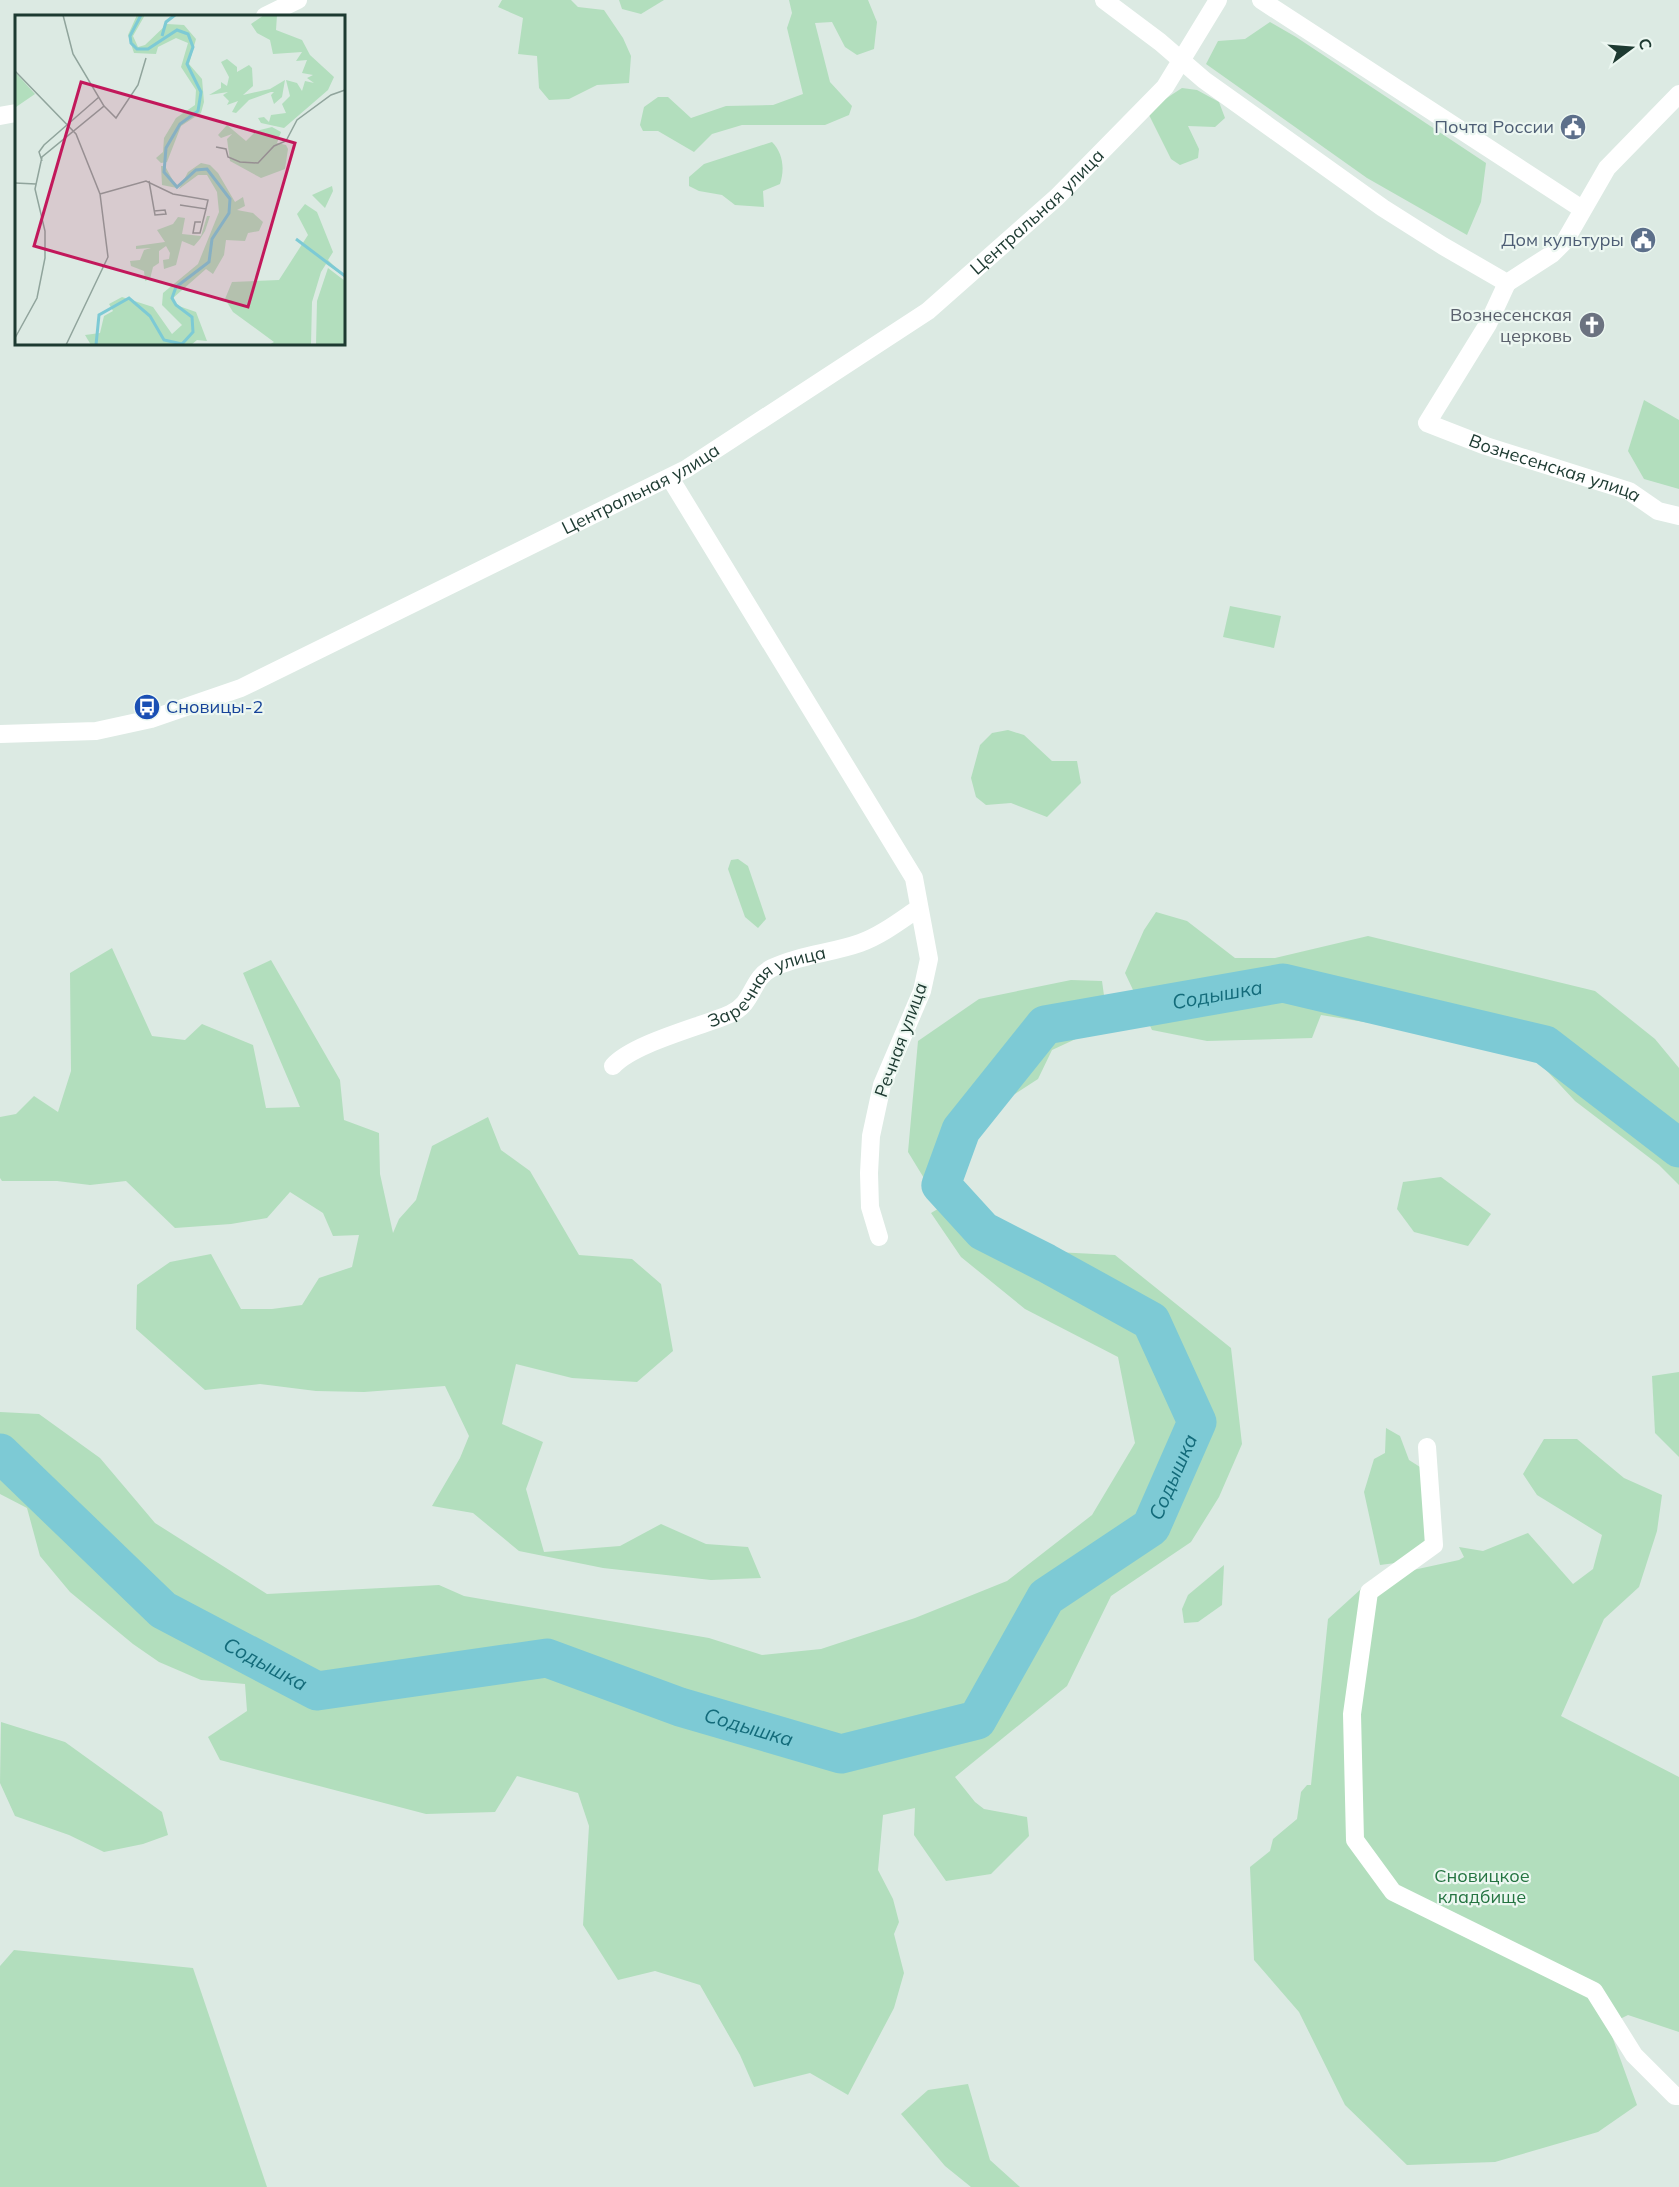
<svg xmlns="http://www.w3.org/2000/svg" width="1679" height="2187" font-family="Mulish,sans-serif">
<rect width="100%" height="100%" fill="#dceae3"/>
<!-- green -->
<g fill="#b2debd">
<polygon points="502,0 571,0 578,7 604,10 623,38 631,56 629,83 597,85 569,99 549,100 539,88 537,56 518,54 523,18 498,7"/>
<polygon points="619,0 664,0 641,14 622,9"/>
<polygon points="789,0 868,0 877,22 874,49 857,55 845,47 832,22 815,23 830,82 852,106 849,115 825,125 742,125 712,134 694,152 658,131 643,131 640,125 644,107 658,97 668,97 691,118 726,106 773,105 803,94 787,28 792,13"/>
<polygon points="1270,22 1296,37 1486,163 1481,202 1467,235 1367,178 1206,64 1218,41 1245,39"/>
<polygon points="1182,88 1197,90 1219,102 1225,118 1215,127 1188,126 1199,149 1198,158 1180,165 1171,159 1147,111"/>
<path d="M 772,142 C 783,153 785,169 780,184 L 763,191 L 764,207 L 735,205 L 722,195 L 699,191 L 689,186 L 689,177 L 704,164 Z"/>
<polygon points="1644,400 1679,420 1679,489 1644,479 1628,451"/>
<polygon points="1230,606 1281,616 1274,648 1223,637"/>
<polygon points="1008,730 1024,735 1052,761 1077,761 1081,783 1047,817 1011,803 986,805 976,797 971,778 980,745 992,733"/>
<polygon points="738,859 748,866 766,919 758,928 745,917 728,869 731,860"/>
<polygon points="1156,912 1187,921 1235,958 1275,958 1368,936 1595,991 1655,1039 1679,1068 1679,1185 1659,1165 1575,1101 1534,1057 1420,1031 1321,1015 1312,1038 1207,1041 1152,1030 1125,973 1144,930"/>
<polygon points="112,948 152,1036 185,1040 202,1024 253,1045 266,1108 300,1107 243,973 271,960 340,1080 344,1120 379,1133 380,1174 393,1233 399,1219 416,1200 432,1146 488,1117 501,1150 530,1171 579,1255 632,1259 661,1284 673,1351 637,1382 572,1378 516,1364 502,1424 543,1442 526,1489 544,1552 620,1546 661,1524 706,1544 748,1547 761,1578 711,1580 603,1568 519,1551 473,1513 432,1506 460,1458 469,1436 445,1386 364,1392 316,1391 260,1384 205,1390 136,1329 137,1285 170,1262 211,1254 241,1309 272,1309 302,1305 319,1278 352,1267 359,1235 333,1236 323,1213 290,1192 267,1218 231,1224 175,1228 126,1181 90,1185 57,1181 2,1181 0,1178 0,1117 16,1114 34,1096 58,1112 71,1071 70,973"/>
<polygon points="1071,980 1102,981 1108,1024 1052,1050 1038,1079 1001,1103 930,1188 908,1152 918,1041 979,999"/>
<polygon points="1441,1177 1491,1214 1468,1246 1414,1232 1397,1209 1403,1182"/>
<polygon points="946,1204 979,1248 1115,1255 1231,1348 1242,1444 1219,1497 1191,1542 1111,1596 1067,1686 955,1777 975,1802 984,1809 1027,1817 1029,1836 991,1874 946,1881 914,1835 915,1808 883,1815 878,1870 893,1899 899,1922 894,1934 904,1973 894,2008 848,2095 810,2073 754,2087 740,2055 700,1985 655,1971 618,1980 583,1925 589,1826 578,1793 517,1776 495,1812 426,1814 220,1760 208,1737 247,1711 245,1684 201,1680 159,1662 133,1644 70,1592 40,1556 27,1508 0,1494 0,1412 39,1414 100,1458 155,1523 267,1594 439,1585 464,1596 709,1638 762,1655 821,1649 915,1618 1007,1581 1092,1515 1135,1443 1118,1357 1025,1309 961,1257 931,1213"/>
<polygon points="1679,1372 1679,1457 1655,1433 1652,1376"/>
<polygon points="1386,1428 1400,1436 1409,1460 1420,1467 1432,1538 1411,1561 1380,1565 1364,1492 1374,1459 1385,1453"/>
<polygon points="1544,1439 1577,1439 1624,1478 1662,1495 1657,1531 1639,1587 1604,1619 1561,1716 1679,1777 1679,2032 1628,2015 1608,2025 1637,2105 1598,2132 1495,2162 1407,2165 1345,2105 1299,2012 1254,1960 1250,1867 1270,1851 1273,1839 1297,1819 1301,1792 1307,1785 1311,1785 1328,1619 1372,1579 1459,1560 1464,1557 1459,1547 1483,1551 1528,1533 1573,1584 1593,1569 1602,1535 1537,1495 1523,1474"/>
<polygon points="1224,1565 1222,1605 1198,1622 1184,1623 1182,1609 1188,1595"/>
<polygon points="1,1722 65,1742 162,1812 168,1835 143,1844 104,1852 69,1835 15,1816 0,1783"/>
<polygon points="14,1950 193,1968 267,2187 0,2187 0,1966"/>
<polygon points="968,2084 990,2160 1020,2187 971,2187 945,2166 901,2114 928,2090"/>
</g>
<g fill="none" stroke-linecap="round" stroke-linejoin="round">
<!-- river -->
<path stroke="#7dcad5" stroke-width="39" id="s1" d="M 0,1453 L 163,1610 L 317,1691 L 547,1658 L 680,1707 L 841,1754 L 977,1720 L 1046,1597 L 1151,1527 L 1197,1422 L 1151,1321 L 1046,1263 L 983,1231 L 941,1185 L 961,1130 L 1045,1025 L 1283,983 L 1545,1045 L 1679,1148"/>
<!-- minor -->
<g stroke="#fff" stroke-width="18">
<polyline points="1104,0 1160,42 1204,80 1383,208 1443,246 1507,283 1552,254 1565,241 1607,168 1679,94"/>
<polyline points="1261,0 1582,209"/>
<polyline points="265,16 298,0"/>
<polyline points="0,116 16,113"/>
<path id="s2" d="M 1507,283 L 1488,324 L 1427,423 L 1486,446 L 1629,491 L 1658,511 L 1679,516"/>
<polyline points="670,478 914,878 929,959 922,991 882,1085 871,1136 869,1173 870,1207 879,1237"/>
<path id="s3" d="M 0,734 L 96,731 L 151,719 L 241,688 L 686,469 L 928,311 L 1057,197 L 1165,87 L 1218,0"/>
<path id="s4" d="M 613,1066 C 634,1043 700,1027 730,1014 C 754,1004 751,978 772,968 C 799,955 832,953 860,943 C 882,935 901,920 919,908"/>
<polyline points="1427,1447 1434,1545 1369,1592 1352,1714 1355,1840 1393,1892 1594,1991 1634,2055 1675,2096 1679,2096"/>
</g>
</g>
<!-- icons -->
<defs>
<symbol id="civic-disc" viewBox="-11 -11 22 22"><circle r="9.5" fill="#5c6f8a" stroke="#ecf7f1"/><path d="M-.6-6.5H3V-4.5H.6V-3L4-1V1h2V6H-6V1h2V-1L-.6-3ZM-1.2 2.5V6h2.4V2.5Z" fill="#fff"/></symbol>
<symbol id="church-disc" viewBox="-11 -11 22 22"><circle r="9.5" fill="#6b7280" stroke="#ecf7f1"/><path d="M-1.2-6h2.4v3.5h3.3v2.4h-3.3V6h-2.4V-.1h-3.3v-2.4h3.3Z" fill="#fff"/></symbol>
<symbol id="bus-disc" viewBox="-11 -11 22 22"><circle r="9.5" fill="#1a4fb4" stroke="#ecf7f1"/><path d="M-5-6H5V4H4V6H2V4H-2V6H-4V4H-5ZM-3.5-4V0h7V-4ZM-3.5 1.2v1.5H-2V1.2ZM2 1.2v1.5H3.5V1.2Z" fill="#fff"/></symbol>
</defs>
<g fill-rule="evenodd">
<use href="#civic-disc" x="1558" y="112" width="30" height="30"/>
<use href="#civic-disc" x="1628" y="225" width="30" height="30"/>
<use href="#church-disc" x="1577" y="310" width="30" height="30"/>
<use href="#bus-disc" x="132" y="692" width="30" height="30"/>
</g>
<g text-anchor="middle" stroke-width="4.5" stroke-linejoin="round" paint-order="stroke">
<!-- service labels -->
<g font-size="18" fill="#4e5e75" stroke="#ecf7f1" text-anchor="end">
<text x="1554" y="133">Почта России</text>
<text x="1624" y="246">Дом культуры</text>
</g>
<!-- street labels -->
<g font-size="18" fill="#1d3a31" stroke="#ecf7f1">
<text dy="6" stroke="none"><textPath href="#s3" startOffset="1180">Центральная улица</textPath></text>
<text dy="6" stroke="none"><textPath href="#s2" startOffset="297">Вознесенская улица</textPath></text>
<text dy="6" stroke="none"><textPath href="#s3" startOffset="694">Центральная улица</textPath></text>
<text dy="6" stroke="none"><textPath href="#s4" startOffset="177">Заречная улица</textPath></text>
<text transform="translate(901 1040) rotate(-70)" y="6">Речная улица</text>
</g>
<!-- worship labels -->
<g font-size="18" fill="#5b616d" stroke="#ecf7f1" text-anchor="end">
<text x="1572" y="321">Вознесенская<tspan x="1572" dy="21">церковь</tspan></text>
</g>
<!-- transit labels -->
<g font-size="18" fill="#164399" stroke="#ecf7f1" text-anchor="start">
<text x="166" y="713">Сновицы-2</text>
</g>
<!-- park labels -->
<g font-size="18" fill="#247441" stroke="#ecf7f1">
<text x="1482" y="1882">Сновицкое<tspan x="1482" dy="21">кладбище</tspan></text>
</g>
<!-- water labels -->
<g font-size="20" font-style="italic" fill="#136b7a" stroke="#ecf7f1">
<text dy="7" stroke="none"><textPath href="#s1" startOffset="2196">Содышка</textPath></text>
<text dy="7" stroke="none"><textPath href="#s1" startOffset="1404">Содышка</textPath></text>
<text dy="7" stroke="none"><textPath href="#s1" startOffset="342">Содышка</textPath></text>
<text dy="7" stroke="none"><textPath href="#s1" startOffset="846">Содышка</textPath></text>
</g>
</g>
<!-- overview -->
<g transform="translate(15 15)">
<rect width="330" height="330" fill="#dceae3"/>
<path d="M 122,0 L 130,0 L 118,21 L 123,32 L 130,30 L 152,9 L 169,10 L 181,24 L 174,49 L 187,64 L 189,87 L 186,98 L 166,111 L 152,147 L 146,148 L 141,143 L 148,137 L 149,123 L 161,103 L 180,90 L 181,75 L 166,52 L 173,28 L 161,23 L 143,32 L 141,39 L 119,38 L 113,20 ZM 249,0 L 262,0 L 261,15 L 287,25 L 295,40 L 319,62 L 313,75 L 269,113 L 246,108 L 243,103 L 249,102 L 254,107 L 256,100 L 271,98 L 267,89 L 275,81 L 271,65 L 282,68 L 287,76 L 290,66 L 299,68 L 292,63 L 298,60 L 287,58 L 292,45 L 281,46 L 287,37 L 258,39 L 255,25 L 242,18 L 236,9 ZM 212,44 L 222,52 L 222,57 L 234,50 L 237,53 L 238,71 L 228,80 L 255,74 L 270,65 L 267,82 L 259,89 L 256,80 L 259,77 L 256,77 L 234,85 L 221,98 L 217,97 L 223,86 L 212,90 L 214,86 L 208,80 L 213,77 L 194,80 L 206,73 L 206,67 L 212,71 L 214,62 L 206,47 ZM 0,57 L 20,79 L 1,92 L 0,91 ZM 212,110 L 231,126 L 241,116 L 257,112 L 266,117 L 262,128 L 271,130 L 273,134 L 270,154 L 246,163 L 215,146 L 212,124 L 217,119 L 206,123 L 203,120 ZM 186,148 L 195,150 L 203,158 L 220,187 L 228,182 L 230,191 L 222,195 L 238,198 L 248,207 L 244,216 L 233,218 L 230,226 L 211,225 L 209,240 L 198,259 L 191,254 L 158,283 L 161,290 L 181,297 L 192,326 L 182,325 L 176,330 L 76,330 L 70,320 L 85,318 L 89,301 L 98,296 L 94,289 L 107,282 L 138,292 L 157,319 L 167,310 L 147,290 L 148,278 L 183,249 L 204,197 L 202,177 L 192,160 L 183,160 L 164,174 L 173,157 ZM 146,151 L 150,151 L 162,173 L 147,170 ZM 317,171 L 318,176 L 310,193 L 297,180 ZM 290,189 L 302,197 L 318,237 L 313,245 L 330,262 L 311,249 L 306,257 L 297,287 L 296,330 L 254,330 L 259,327 L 218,297 L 210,284 L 217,267 L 264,265 L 293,220 L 282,199 ZM 192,201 L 195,201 L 190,216 L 185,224 L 179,231 L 167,226 L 161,250 L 149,254 L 148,245 L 154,244 L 155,238 L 151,231 L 144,236 L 144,248 L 138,252 L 135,264 L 130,266 L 129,256 L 116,251 L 115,246 L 125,245 L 129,235 L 136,233 L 121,234 L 121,231 L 150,227 L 142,215 L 158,209 L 163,202 L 170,203 L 167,219 L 186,221 ZM 313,253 L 330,266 L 330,330 L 301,330 L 302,286 Z" fill="#b2debd"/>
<path fill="none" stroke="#7dcad5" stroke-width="3" d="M 147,21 L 151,7 L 160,0M 281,224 L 330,261M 81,330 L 84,300 L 114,283 L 135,301 L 149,325 L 167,329 L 178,317 L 177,302 L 161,290 L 157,283 L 161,272 L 194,247 L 197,224 L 214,198 L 215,184 L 192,154 L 181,155 L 162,172 L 149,157 L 151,133 L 165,109 L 183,96 L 186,77 L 172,49 L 178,32 L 173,19 L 162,15 L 133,34 L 122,34 L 116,28 L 115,21 L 126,0"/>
<path fill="none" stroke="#90a49c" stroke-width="1.5" d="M 0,56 L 61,119 L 85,179 L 93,242 L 51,330M 89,91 L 101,103 L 123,70 L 131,43M 201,132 L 211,134 L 213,142 L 225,147 L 243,148 L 259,131 L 271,126 L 282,105 L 316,80 L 330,75M 27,146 L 24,137 L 29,130 L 84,82M 134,166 L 140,200 L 151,199 L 150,195 L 139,196M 0,168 L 21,169M 85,179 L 131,166 L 158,179 L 193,185 L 191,194 L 165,190M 186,207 L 180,207 L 178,218 L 185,218 L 191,194M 0,323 L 22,283 L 30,243 L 30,216 L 20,174 L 27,142 L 89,91 L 58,39 L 48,0"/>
<path fill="#c2185b" fill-opacity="0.15" stroke="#c2185b" stroke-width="3" d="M 66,67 L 280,128 L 233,292 L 19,231 Z"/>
<rect width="330" height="330" fill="none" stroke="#1d3a31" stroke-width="3"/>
</g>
<!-- north arrow -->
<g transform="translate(1631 48) rotate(74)" stroke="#ecf7f1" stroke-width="4.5" paint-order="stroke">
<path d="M0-4.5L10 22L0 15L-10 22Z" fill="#1d3a31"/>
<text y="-9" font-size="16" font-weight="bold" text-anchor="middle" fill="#1d3a31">С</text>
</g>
</svg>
